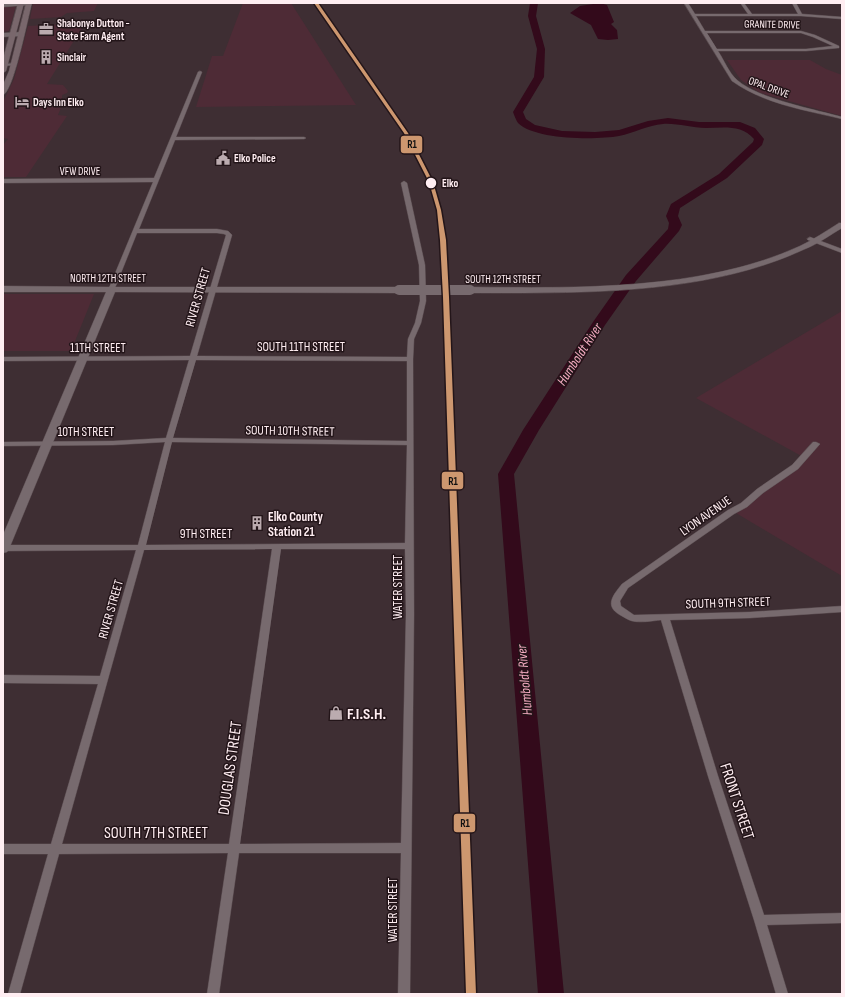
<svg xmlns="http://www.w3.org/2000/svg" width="845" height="997" viewBox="0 0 845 997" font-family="'Sofia Sans Condensed',sans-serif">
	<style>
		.built { fill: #4e2b36 }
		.water { fill: #330a1b }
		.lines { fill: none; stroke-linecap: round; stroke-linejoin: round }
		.river { fill: #330a1b; fill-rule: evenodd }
		.street-casing { stroke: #594b4f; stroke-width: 1 }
		.secondary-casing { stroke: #594b4f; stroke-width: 1 }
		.primary-casing { stroke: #594b4f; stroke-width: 1 }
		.street { fill: #776a6e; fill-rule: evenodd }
		.secondary { fill: #776a6e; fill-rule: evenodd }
		.primary { fill: #79676c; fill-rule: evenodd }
		.secondary-bridge-casing { stroke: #594b4f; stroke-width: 10; stroke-linecap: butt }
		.secondary-bridge { stroke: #776a6e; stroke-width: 10 }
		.rail-1-casing { stroke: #231519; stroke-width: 3 }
		.rail-1 { fill: #cd976f; fill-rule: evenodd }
		.stop-dot { fill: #ffeef2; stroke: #231519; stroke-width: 1.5 }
		.labels { text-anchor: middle; stroke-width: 3; stroke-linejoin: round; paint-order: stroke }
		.far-poi-label { font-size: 11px; font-weight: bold; fill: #ffeef2; stroke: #231519; text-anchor: start }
		.far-street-label { font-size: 11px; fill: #ffeef2; stroke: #231519 }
		.far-stop-label { font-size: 11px; font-weight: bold; fill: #ffeef2; stroke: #231519; text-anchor: start }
		.street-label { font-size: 13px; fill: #ffeef2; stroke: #231519 }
		.poi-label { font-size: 13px; font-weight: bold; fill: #ffeef2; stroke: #231519; text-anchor: start }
		.water-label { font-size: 14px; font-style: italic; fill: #f8aec4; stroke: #231519 }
		.near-poi-label { font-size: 16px; font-weight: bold; fill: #ffeef2; stroke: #231519; text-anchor: start }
		.near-street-label { font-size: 16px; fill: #ffeef2; stroke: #231519 }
		.line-badge { stroke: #231519; stroke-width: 1.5 }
		.pale-badge-label { font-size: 11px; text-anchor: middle; font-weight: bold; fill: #111 }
	</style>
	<rect width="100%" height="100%" fill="#3e2e33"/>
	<g class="built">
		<path d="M33 3H98L94 11 67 13 61 17 30 19Z"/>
		<path d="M243 3H291L356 105 196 107 212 56H223Z"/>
		<path d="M16 6 9 31 3 32V7Z"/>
		<path d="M85 23 47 84 63 85 68 91 67 93 62 95V105L58 115 67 116 26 177H3V145L8 139 3 138V102L14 79 28 26Z"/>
		<path d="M727 60H810L826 69 842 75V116L760 93 741 80Z"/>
		<path d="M3 294H94L71 351H3Z"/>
		<path d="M842 311V576L736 513 805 458 696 398Z"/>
	</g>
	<path class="water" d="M600 3 607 5 614 22 611 24 617 30 618 39 608 40 598 39 591 25 570 13 580 6Z"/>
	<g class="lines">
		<path class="river" d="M530 3H538L536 16 545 49 544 77 523 112 526 119 535 125 562 131 595 132 619 130 648 121 668 118 699 122H740L755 128 764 139 762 145 727 178 680 208 678 216 682 225 679 231 636 281 605 325 539 430 514 474 564 994H538L498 474 523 430 593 322 626 275 668 229 669 223 666 216 671 204 719 174 753 142 754 139C741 124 723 128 706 128 691 128 677 123 663 124 648 125 634 133 619 136 596 140 535 140 518 123 516 120 514 115 513 112L534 77 537 49 528 16Z"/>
		<defs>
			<g id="street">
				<path d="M684 3H688L695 14H748L741 4 742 3H744L752 14H798L792 3H796L802 14 842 17V19L801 16H696L705 31H801L815 35 839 46V48H838L806 51H718C724 60 729 73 737 80 759 99 813 109 842 117V119C805 110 764 104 732 81ZM707 33H801L813 37 833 46 806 49H717Z"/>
				<path d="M16 63V65L3 66V64Z"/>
				<path d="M200 71 202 72 176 137H304L306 138 304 139 175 140 139 229H217L228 231 232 235 197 356 407 357 408 339 415 323 420 301 419 265 401 183 404 181 407 183 425 265 426 301 421 323 414 339 413 359 414 614 410 994H398L401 853H239L219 994H207L228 853 59 854 20 994H8L48 854H3V844H51L98 684 3 683V675L100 676 136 550 3 551V545H138L165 442 113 445 3 446V442L113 441 166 438 189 360 3 361V357L190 356 226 235 224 234 217 233H137L115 288 114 289H110L109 288 153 182 3 183V179L154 178 198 72ZM196 360 407 361V441L173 438ZM172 442 407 445 405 543 146 545ZM272 549 229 844H62L144 550ZM281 549H405L406 614 401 843 240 844Z"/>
				<path d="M810 237 842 249V253L808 240 807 239Z"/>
				<path d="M813 442H816L820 444 798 469 763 493 747 507 734 514 628 588 620 601 621 606 634 615 750 612 842 606V612L750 618 670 620 718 776 764 915 842 913V923L767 925 788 994H776L754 920 708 776 661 620C652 621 640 623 632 621 628 620 624 617 620 615 604 606 613 595 622 584L728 510 741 503 757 489 792 465Z"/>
			</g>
			<g id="secondary">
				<path d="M3 3H32L29 5 3 7Z"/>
				<path d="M3 33 21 32 24 34 21 36 3 37Z"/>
				<path d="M839 223H842V228C830 235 818 244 805 249 704 296 580 293 470 293L466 290 470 287C576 288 702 291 800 246 813 240 826 231 839 223Z"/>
				<path d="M112 285 115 287H399L403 290 399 293 115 292 9 549 7 552 3 553V535L106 292H3V286L109 287Z"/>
			</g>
			<g id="primary">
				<path d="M18 3H24L6 71 3 73V59Z"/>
				<path d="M26 3H32C28 17 14 91 3 95V85L9 71Z"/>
			</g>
		</defs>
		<use href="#street" class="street-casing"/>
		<use href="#secondary" class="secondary-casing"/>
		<use href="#primary" class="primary-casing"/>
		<use href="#street" class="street"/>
		<use href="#secondary" class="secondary"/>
		<use href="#primary" class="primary"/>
		<defs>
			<path id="secondary-bridge" d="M399 290H470"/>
		</defs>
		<use href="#secondary-bridge" class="secondary-bridge-casing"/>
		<use href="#secondary-bridge" class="secondary-bridge"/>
		<defs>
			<path id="rail-1" d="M314 3H318L408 133 433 182 441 210 446 240 449 297 476 994H466L443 297 440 240 437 210 429 182 404 133Z"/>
		</defs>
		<use href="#rail-1" class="rail-1-casing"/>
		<use href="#rail-1" class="rail-1"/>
	</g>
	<defs>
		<symbol id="office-bare" viewBox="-9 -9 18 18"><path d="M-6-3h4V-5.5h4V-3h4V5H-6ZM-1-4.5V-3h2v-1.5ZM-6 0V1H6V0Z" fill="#bbabaf" stroke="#231519" stroke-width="2.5" paint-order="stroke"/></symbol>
		<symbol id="building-bare" viewBox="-9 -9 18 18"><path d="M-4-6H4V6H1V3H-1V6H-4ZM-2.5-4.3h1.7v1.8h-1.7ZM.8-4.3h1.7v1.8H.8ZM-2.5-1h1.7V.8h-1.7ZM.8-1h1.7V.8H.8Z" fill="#bbabaf" stroke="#231519" stroke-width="2.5" paint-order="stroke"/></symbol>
		<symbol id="hotel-bare" viewBox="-9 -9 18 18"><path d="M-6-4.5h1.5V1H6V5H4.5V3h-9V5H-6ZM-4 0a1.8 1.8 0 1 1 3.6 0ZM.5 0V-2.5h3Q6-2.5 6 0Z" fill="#bbabaf" stroke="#231519" stroke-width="2.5" paint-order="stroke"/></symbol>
		<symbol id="civic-bare" viewBox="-9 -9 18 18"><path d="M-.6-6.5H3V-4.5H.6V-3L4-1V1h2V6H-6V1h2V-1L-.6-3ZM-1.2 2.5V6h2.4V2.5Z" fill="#bbabaf" stroke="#231519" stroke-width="2.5" paint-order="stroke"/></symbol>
		<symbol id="shop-bare" viewBox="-9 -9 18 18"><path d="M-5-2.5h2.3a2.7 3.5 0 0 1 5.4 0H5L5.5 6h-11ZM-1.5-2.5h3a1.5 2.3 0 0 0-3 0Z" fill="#bbabaf" stroke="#231519" stroke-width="2.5" paint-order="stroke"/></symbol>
	</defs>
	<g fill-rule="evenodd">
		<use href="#office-bare" x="36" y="19" width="20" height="20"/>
		<use href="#building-bare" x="36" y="47" width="20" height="20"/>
		<use href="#hotel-bare" x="12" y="92" width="20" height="20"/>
		<use href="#civic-bare" x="213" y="148" width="20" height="20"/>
		<use href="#building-bare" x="247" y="513" width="20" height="20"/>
		<use href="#shop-bare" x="326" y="703" width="20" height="20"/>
	</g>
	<circle class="stop-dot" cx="431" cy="183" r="6"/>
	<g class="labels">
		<g class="far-poi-label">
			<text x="57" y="27">Shabonya Dutton -<tspan x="57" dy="13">State Farm Agent</tspan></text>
			<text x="57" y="61">Sinclair</text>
			<text x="33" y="106">Days Inn Elko</text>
			<text x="234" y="162">Elko Police</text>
		</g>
		<g class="far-street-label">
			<text transform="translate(772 24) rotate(1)" y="4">GRANITE DRIVE</text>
			<text transform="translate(769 87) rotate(20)" y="4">OPAL DRIVE</text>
			<text x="80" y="175">VFW DRIVE</text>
			<text x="108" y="282">NORTH 12TH STREET</text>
			<text x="503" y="283">SOUTH 12TH STREET</text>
		</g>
		<g class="far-stop-label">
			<text x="442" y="187">Elko</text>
		</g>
		<g class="street-label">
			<text transform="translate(197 297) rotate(-74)" y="5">RIVER STREET</text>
			<text x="301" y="351">SOUTH 11TH STREET</text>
			<text x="98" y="352">11TH STREET</text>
			<text transform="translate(290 430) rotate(1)" y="5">SOUTH 10TH STREET</text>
			<text x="86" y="436">10TH STREET</text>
			<text transform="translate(705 515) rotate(-35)" y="5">LYON AVENUE</text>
			<text x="206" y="538">9TH STREET</text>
			<text transform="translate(397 587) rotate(-90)" y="5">WATER STREET</text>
			<text transform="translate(728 602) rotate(-2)" y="5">SOUTH 9TH STREET</text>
			<text transform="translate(110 609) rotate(-74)" y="5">RIVER STREET</text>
			<text transform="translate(392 910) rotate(-90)" y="5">WATER STREET</text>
		</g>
		<g class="poi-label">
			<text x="268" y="521">Elko County<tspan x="268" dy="15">Station 21</tspan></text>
		</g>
		<g class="water-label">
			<text transform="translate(579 354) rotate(-57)" y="5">Humboldt River</text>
			<text transform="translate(524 680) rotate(-95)" y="5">Humboldt River</text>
		</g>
		<g class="near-poi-label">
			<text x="347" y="719">F.I.S.H.</text>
		</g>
		<g class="near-street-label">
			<text transform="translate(229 768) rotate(-82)" y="6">DOUGLAS STREET</text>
			<text transform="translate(738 801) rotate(72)" y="6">FRONT STREET</text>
			<text x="156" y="838">SOUTH 7TH STREET</text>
		</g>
	</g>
	<g class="line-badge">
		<rect x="400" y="135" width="23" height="19" rx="4" fill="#cd976f"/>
		<rect x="441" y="471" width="23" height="19" rx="4" fill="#cd976f"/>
		<rect x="453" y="813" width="23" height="20" rx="4" fill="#cd976f"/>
	</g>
	<g class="pale-badge-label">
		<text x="412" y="148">R1</text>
		<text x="453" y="485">R1</text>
		<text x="465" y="827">R1</text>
	</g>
	<rect width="845" height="997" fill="none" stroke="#ffeef2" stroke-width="8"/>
</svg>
